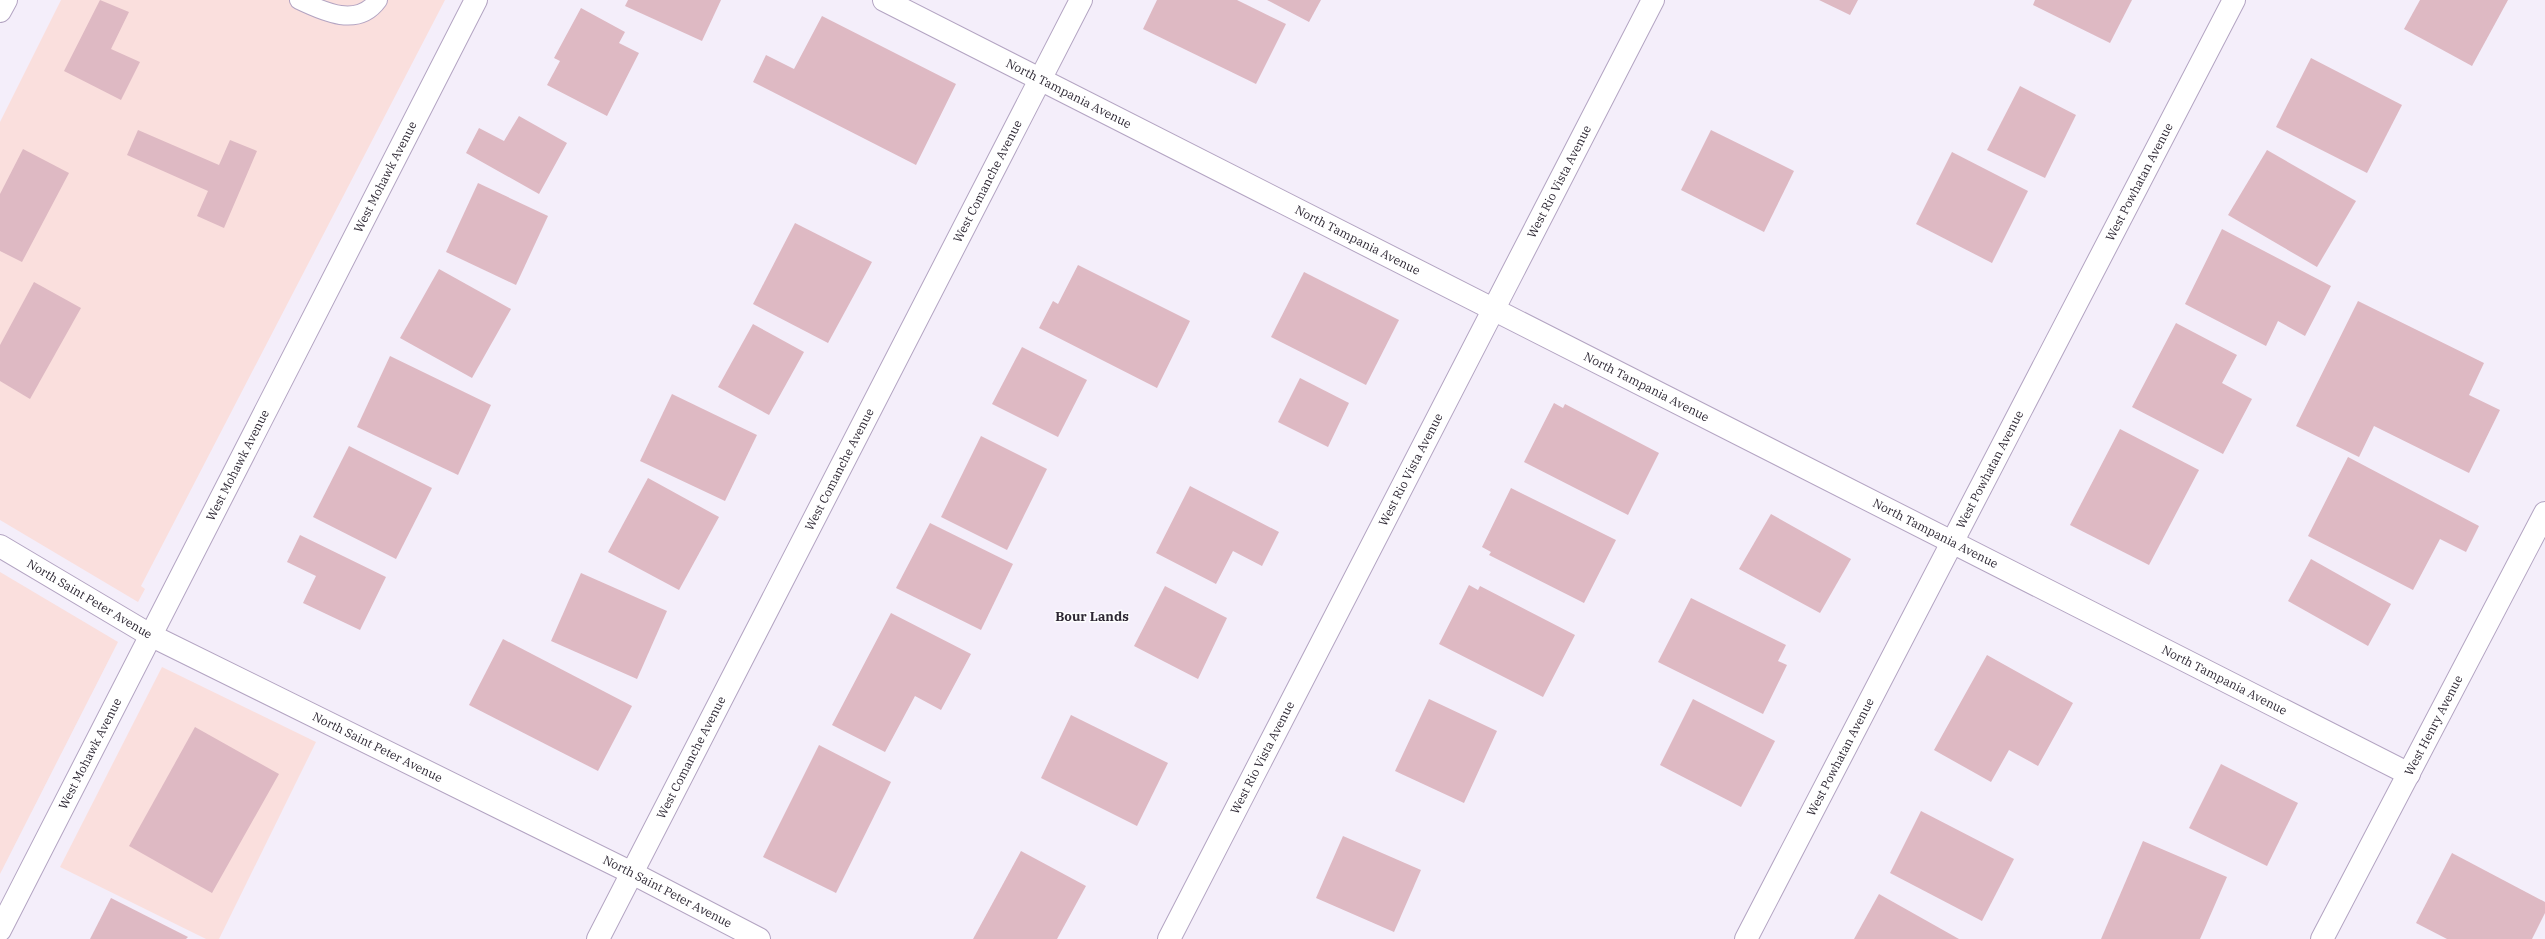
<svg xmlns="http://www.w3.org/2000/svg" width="2545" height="939" viewBox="0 0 2545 939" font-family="'IBM Plex Serif',serif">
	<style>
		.commercial { fill: #fadfdd }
		.building { fill: #deb9c3 }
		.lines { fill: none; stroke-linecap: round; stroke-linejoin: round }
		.service-casing { stroke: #b3a4c2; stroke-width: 20 }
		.minor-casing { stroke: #b3a4c2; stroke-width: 24 }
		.primary-casing { stroke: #b3a4c2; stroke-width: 24 }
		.service { stroke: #fff; stroke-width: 18 }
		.minor { stroke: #fff; stroke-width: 22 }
		.primary { stroke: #fff; stroke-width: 22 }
		.labels { text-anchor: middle; stroke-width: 3; stroke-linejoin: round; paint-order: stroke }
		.street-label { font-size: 12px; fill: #2d2733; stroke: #fefefe }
		.neighbourhood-label { font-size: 13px; font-weight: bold; fill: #2d2733; stroke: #fefefe }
	</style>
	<rect width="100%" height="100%" fill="#f4eefa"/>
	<g class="commercial">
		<path d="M61 0H445L141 586 145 589 138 602 0 520V122Z"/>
		<path d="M0 572 118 642 0 874Z"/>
		<path d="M162 667 316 742 219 939H206L60 867Z"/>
	</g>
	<g class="building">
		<path d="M100 0 129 12 111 49 140 62 121 100 64 71Z"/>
		<path d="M628 0H721L702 41 625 6Z"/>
		<path d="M1157 0H1237L1286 24 1256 84 1143 29Z"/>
		<path d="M1267 0H1321L1309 22Z"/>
		<path d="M1819 0H1858L1850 15Z"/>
		<path d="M2035 0H2132L2110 43 2033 5Z"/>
		<path d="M2420 0H2508L2472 66 2404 29Z"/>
		<path d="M581 8 625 32 619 43 639 53 607 116 547 85 560 61 554 58Z"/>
		<path d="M822 16 956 84 916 165 753 82 766 55 794 69Z"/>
		<path d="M2311 58 2402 105 2367 173 2276 127Z"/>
		<path d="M2020 86 2076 115 2045 178 1987 150Z"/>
		<path d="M519 116 567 143 539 194 466 153 479 128 504 141Z"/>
		<path d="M138 130 219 165 230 140 257 151 224 228 197 216 208 191 127 155Z"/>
		<path d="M1711 130 1794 171 1764 232 1681 190Z"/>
		<path d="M23 149 69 173 22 262 0 251V194Z"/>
		<path d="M2267 150 2356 201 2317 267 2228 215Z"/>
		<path d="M1952 152 2028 191 1992 263 1916 224Z"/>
		<path d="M478 183 548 216 516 285 446 252Z"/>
		<path d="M795 223 872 262 828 343 753 304Z"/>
		<path d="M2222 229 2331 286 2305 336 2278 321 2266 346 2185 304Z"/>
		<path d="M1078 265 1190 321 1157 388 1039 328 1053 301 1058 304Z"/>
		<path d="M439 269 511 309 472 378 400 338Z"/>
		<path d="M1304 272 1399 320 1366 385 1271 337Z"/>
		<path d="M34 282 81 308 30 399 0 381V345Z"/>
		<path d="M2358 301 2484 363 2469 395 2500 410 2469 473 2374 426 2359 457 2296 426Z"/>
		<path d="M2176 323 2237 355 2222 383 2252 399 2223 454 2132 407Z"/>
		<path d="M753 324 804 352 769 415 718 387Z"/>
		<path d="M1022 347 1087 380 1058 437 992 404Z"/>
		<path d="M390 356 491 405 458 475 357 427Z"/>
		<path d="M1300 378 1349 403 1328 447 1278 422Z"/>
		<path d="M672 394 757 435 725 501 640 461Z"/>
		<path d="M1554 403 1563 408 1565 404 1659 453 1628 515 1524 462Z"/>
		<path d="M2120 429 2199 470 2149 565 2070 525Z"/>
		<path d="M981 436 1047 469 1007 550 941 517Z"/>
		<path d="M349 446 432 488 396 559 313 517Z"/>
		<path d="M2348 457 2479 526 2466 552 2440 539 2413 590 2308 536Z"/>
		<path d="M648 478 719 517 679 590 608 552Z"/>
		<path d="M1190 486 1279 532 1262 566 1233 551 1216 584 1156 553Z"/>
		<path d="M1511 488 1616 540 1584 603 1489 555 1491 552 1482 547Z"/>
		<path d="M1771 514 1851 559 1820 613 1739 569Z"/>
		<path d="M930 523 1013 564 981 630 896 588Z"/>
		<path d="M300 535 386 577 360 630 303 603 316 576 287 562Z"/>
		<path d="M2311 559 2391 604 2368 646 2288 601Z"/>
		<path d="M581 573 667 611 637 679 551 641Z"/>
		<path d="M1469 585 1478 590 1480 586 1575 635 1543 697 1439 644Z"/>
		<path d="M1165 586 1227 618 1198 679 1134 646Z"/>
		<path d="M1691 598 1786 645 1778 661 1787 665 1763 714 1658 662Z"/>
		<path d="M891 613 971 654 941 710 915 696 885 752 832 725Z"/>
		<path d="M503 639 632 706 598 771 469 705Z"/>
		<path d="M1987 655 2073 703 2038 766 2009 750 1991 782 1934 750Z"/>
		<path d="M1429 699 1497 731 1464 803 1395 771Z"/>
		<path d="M1693 699 1775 741 1741 807 1660 765Z"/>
		<path d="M1071 715 1168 763 1137 826 1041 778Z"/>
		<path d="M195 727 279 774 212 893 129 846Z"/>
		<path d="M819 745 891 782 836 893 763 857Z"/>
		<path d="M2221 764 2298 803 2267 866 2189 828Z"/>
		<path d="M1921 811 2014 859 1982 921 1890 873Z"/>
		<path d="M1343 836 1421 870 1394 932 1316 898Z"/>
		<path d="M2143 841 2227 877 2200 939H2101Z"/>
		<path d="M1021 851 1086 886 1057 939H973Z"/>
		<path d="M2452 853 2545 902V913L2532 939H2447L2416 923Z"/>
		<path d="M1879 894 1959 939H1854Z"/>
		<path d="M111 898 188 937 186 939H90Z"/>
	</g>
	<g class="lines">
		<defs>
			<path id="service" d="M299 0C324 12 358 28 378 0"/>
			<g id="minor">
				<path id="s1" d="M884 0 2409 774"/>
				<path id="s2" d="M0 546 150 635 632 873 759 939"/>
				<path id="s3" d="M0 930 476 0"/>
				<path id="s4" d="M598 939 1081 0"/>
				<path id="s5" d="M1169 939 1653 0"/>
				<path id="s6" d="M1746 939 2234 0"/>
				<path id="s7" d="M2322 939 2545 513"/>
			</g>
			<path id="primary" d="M0 11 6 0"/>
		</defs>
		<use href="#service" class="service-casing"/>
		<use href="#minor" class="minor-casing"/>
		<use href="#primary" class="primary-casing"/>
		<use href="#service" class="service"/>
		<use href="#minor" class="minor"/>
		<use href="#primary" class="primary"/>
	</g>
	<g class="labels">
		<g class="street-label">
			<text dy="4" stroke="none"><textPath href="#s1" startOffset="207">North Tampania Avenue</textPath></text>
			<text dy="4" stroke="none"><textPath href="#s3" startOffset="846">West Mohawk Avenue</textPath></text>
			<text dy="4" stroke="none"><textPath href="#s4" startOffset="852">West Comanche Avenue</textPath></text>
			<text dy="4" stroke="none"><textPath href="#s5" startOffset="852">West Rio Vista Avenue</textPath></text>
			<text dy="4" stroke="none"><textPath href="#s6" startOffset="853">West Powhatan Avenue</textPath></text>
			<text dy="4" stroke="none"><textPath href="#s1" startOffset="531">North Tampania Avenue</textPath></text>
			<text dy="4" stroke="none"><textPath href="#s1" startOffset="855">North Tampania Avenue</textPath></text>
			<text dy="4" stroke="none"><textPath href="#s3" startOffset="522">West Mohawk Avenue</textPath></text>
			<text dy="4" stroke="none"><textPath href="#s4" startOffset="528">West Comanche Avenue</textPath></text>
			<text dy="4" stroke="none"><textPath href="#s6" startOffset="529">West Powhatan Avenue</textPath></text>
			<text dy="4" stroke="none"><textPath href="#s5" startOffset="528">West Rio Vista Avenue</textPath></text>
			<text dy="4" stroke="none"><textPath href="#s1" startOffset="1179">North Tampania Avenue</textPath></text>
			<text dy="4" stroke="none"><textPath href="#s2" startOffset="104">North Saint Peter Avenue</textPath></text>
			<text dy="4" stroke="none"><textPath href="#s1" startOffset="1503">North Tampania Avenue</textPath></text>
			<text dy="4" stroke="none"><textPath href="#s7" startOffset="241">West Henry Avenue</textPath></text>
			<text dy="4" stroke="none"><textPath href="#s2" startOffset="428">North Saint Peter Avenue</textPath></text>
			<text dy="4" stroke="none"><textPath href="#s3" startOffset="198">West Mohawk Avenue</textPath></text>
			<text dy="4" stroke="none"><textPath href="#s6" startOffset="205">West Powhatan Avenue</textPath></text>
			<text dy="4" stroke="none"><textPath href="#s4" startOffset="204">West Comanche Avenue</textPath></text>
			<text dy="4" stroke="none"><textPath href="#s5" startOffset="204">West Rio Vista Avenue</textPath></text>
			<text dy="4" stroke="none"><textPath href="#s2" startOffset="752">North Saint Peter Avenue</textPath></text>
		</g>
		<g class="neighbourhood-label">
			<text x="1092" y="621">Bour Lands</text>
		</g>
	</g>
</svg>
